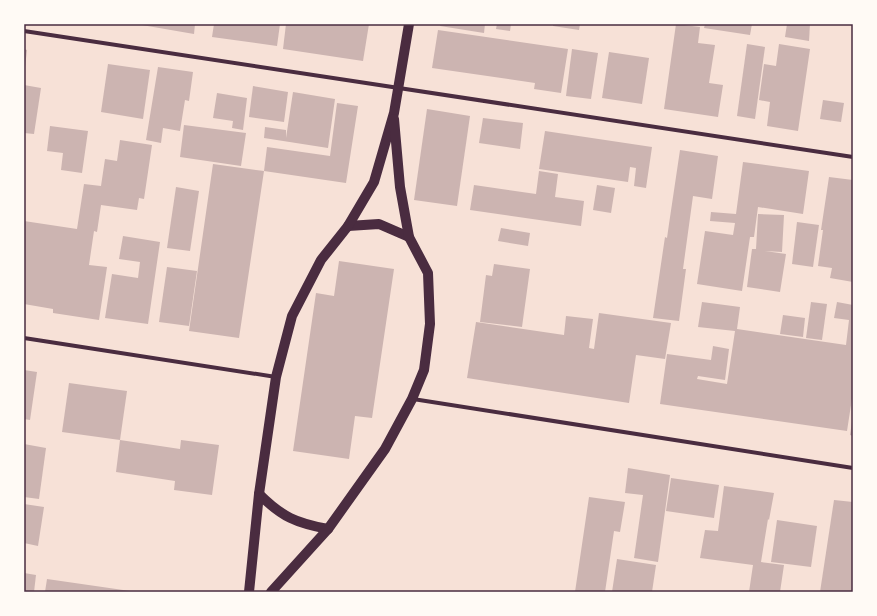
<svg xmlns="http://www.w3.org/2000/svg" width="877" height="616" viewBox="0 0 877 616" font-family="'DM Sans',sans-serif">
	<style>
		.building { fill: #ccb4b1 }
		.lines { fill: none; stroke-linecap: round; stroke-linejoin: round }
		.minor { stroke: #4a2c40; stroke-width: 4 }
		.primary { stroke: #4a2c40; stroke-width: 10 }
		.neatline { fill: none; stroke: #4a2c40; stroke-width: 1.5 }
	</style>
	<rect width="100%" height="100%" fill="#f7e1d7"/>
	<g class="building">
		<path d="M136 24H195L194 34Z"/>
		<path d="M214 24H280L277 46 212 37Z"/>
		<path d="M286 24H369L363 61 283 49Z"/>
		<path d="M441 24H485L484 33 440 26Z"/>
		<path d="M497 24H511L510 31 496 29Z"/>
		<path d="M553 24H580L579 30 553 26Z"/>
		<path d="M676 24 700 27 698 43 715 45 709 83 723 85 718 117 664 109Z"/>
		<path d="M705 24H752L750 35 704 28Z"/>
		<path d="M787 24H810L809 41 785 37Z"/>
		<path d="M438 30 568 49 561 93 534 89 535 83 432 68Z"/>
		<path d="M747 44 765 47 755 119 737 116Z"/>
		<path d="M779 44 810 49 798 131 767 126 770 102 759 100 764 64 776 66Z"/>
		<path d="M24 49 27 50 25 67H24Z"/>
		<path d="M572 49 598 53 591 99 566 96Z"/>
		<path d="M609 52 649 58 642 104 602 98Z"/>
		<path d="M108 64 150 70 143 119 101 112Z"/>
		<path d="M158 67 193 72 189 101 185 100 180 131 163 128 161 143 146 140Z"/>
		<path d="M24 85 41 88 34 134 24 133Z"/>
		<path d="M253 86 288 92 284 122 249 117Z"/>
		<path d="M293 92 335 99 328 148 264 138 265 127 286 130V138Z"/>
		<path d="M217 93 247 98 243 130 232 128 233 121 213 118Z"/>
		<path d="M823 100 844 103 841 122 820 119Z"/>
		<path d="M337 103 358 106 346 183 264 171 239 338 189 331 213 164 264 171 267 147 330 156Z"/>
		<path d="M427 109 470 116 457 206 414 200Z"/>
		<path d="M483 118 523 123 520 149 479 143Z"/>
		<path d="M184 125 246 133 241 166 180 157Z"/>
		<path d="M50 126 88 131 82 173 61 170 63 153 47 151Z"/>
		<path d="M545 131 652 147 646 188 634 186 636 168 630 167 628 182 539 169Z"/>
		<path d="M120 140 152 145 144 199 139 198 137 210 101 205 97 232 94 231 89 265 107 267 99 320 53 313V309L24 304V221L77 229 84 184 101 186 105 159 117 161Z"/>
		<path d="M680 150 718 156 712 199 693 196 683 269H686L679 321 653 318 665 237 667 238 669 224Z"/>
		<path d="M743 162 809 171 803 214 758 207 754 237H750L742 291 697 284 705 231 733 235 735 223 710 221 711 212 736 214Z"/>
		<path d="M539 171 558 174 555 197 584 201 581 226 470 210 474 185 536 194Z"/>
		<path d="M829 177 853 180V282L830 278 832 268 818 266 823 230H821Z"/>
		<path d="M597 185 615 188 611 213 593 210Z"/>
		<path d="M176 187 199 191 190 251 167 248Z"/>
		<path d="M758 214 784 215 782 252 765 251 786 254 780 292 747 287 752 249H756Z"/>
		<path d="M797 222 819 225 813 267 792 264Z"/>
		<path d="M501 228 530 233 528 246 498 241Z"/>
		<path d="M123 236 160 242 148 324 105 318 112 274 138 278 140 262 119 259Z"/>
		<path d="M339 261 394 269 372 418 355 416 349 459 293 451 316 293 334 296Z"/>
		<path d="M494 264 530 269 522 327 480 322 486 275 492 276Z"/>
		<path d="M167 267 197 271 189 326 159 322Z"/>
		<path d="M702 302 740 307 737 329 846 345 849 320 834 318 837 302 853 305V392L847 431 660 404 667 354 711 360 713 346 729 349 725 380 698 376 697 379 727 384 735 331 698 327Z"/>
		<path d="M811 302 827 304 822 340 806 338Z"/>
		<path d="M599 313 671 323 665 359 636 355 629 403 467 378 476 322 564 335 566 316 593 319 589 348 594 349Z"/>
		<path d="M783 315 805 318 803 337 780 334Z"/>
		<path d="M24 370 37 372 30 420 24 419Z"/>
		<path d="M69 383 127 391 120 440 62 432Z"/>
		<path d="M852 422H853V436L850 435Z"/>
		<path d="M120 440 180 449 181 440 219 445 212 495 174 490 175 481 116 472Z"/>
		<path d="M24 444 46 448 39 499 24 497Z"/>
		<path d="M628 468 670 475 658 562 634 558 643 495 625 493Z"/>
		<path d="M671 478 719 485 714 518 666 511Z"/>
		<path d="M724 486 774 493 769 520 768 519 761 562 784 565 780 592H749L753 565 700 558 705 530 718 531Z"/>
		<path d="M589 497 625 502 620 532 614 531 605 592H575Z"/>
		<path d="M834 500 853 502V592H820Z"/>
		<path d="M24 504 44 507 38 546 24 543Z"/>
		<path d="M777 520 817 526 811 567 771 562Z"/>
		<path d="M617 559 656 565 652 592H612Z"/>
		<path d="M24 573 36 575 34 592H24Z"/>
		<path d="M47 579 130 591V592H45Z"/>
	</g>
	<g class="lines">
		<g class="minor">
			<path d="M24 31 853 157"/>
			<path d="M24 338 276 377"/>
			<path d="M413 399 853 468"/>
		</g>
		<g class="primary">
			<path d="M348 226 379 224 409 237"/>
			<path d="M259 494C282 517 296 523 328 529"/>
			<path d="M249 592 259 494 276 377 292 316 321 260 348 226 374 182 394 113 409 24"/>
			<path d="M271 592 328 529 385 449 412 399 424 370 430 324 428 273 409 237 400 187 394 119"/>
		</g>
	</g>
	<rect width="877" height="616" fill="none" stroke="#fffaf5" stroke-width="50"/>
	<rect x="25" y="25" width="827" height="566" class="neatline"/>
</svg>
